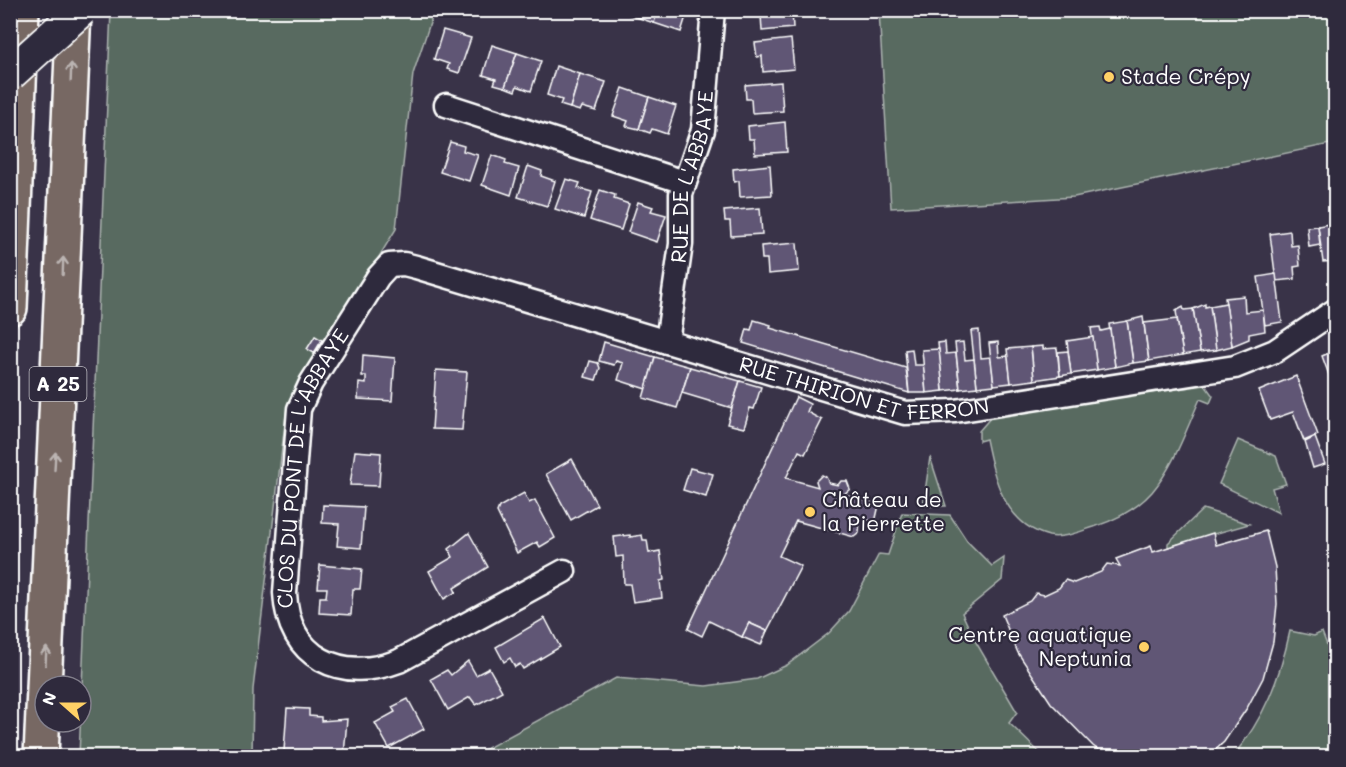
<svg xmlns="http://www.w3.org/2000/svg" width="1346" height="767" viewBox="0 0 1346 767" font-family="Mali,sans-serif">
	<style>
		.green { fill: #596a61; stroke: #acb4b0; stroke-width: 1.5 }
		.building { fill: #605674; stroke: #fff; stroke-width: 1.5 }
		.lines { fill: none; stroke-linecap: round; stroke-linejoin: round }
		.street-casing { stroke: #fff; stroke-width: 27 }
		.highway-casing { stroke: #fff; stroke-width: 38 }
		.street { stroke: #2f2a3d; stroke-width: 22 }
		.highway { stroke: #776864; stroke-width: 33 }
		.secondary-bridge-casing { stroke: #fff; stroke-width: 36; stroke-linecap: butt }
		.secondary-bridge { stroke: #2f2a3d; stroke-width: 32 }
		.oneway { stroke: #bbb4b2 }
		.poi-dot { fill: #ffd166; stroke: #2f2a3d; stroke-width: 2 }
		.labels { text-anchor: middle; stroke-width: 4.5; stroke-linejoin: round; paint-order: stroke }
		.shield { fill: #2f2a3d; stroke: #c1bfc5; stroke-width: 1.5 }
		.shield-label { font-size: 20px; font-weight: bold; fill: #fff }
		.poi-label { font-size: 21px; fill: #fff; stroke: #2f2a3d; text-anchor: start }
		.street-label { font-size: 21px; fill: #fff; stroke: #2f2a3d }
	</style>
	<rect width="100%" height="100%" fill="#393348"/>
	<filter id="ink" filterUnits="userSpaceOnUse"><feTurbulence type="fractalNoise" baseFrequency=".0167" numOctaves="2"/><feDisplacementMap in="SourceGraphic" scale="12" xChannelSelector="R" yChannelSelector="G"/><feConvolveMatrix kernelMatrix="1 2 1 2 8 2 1 2 1" color-interpolation-filters="sRGB"/></filter>
	<g filter="url(#ink)">
		<g class="green">
			<path d="M111 11H434L413 74 396 229 287 407 253 689 252 756H79Z"/>
			<path d="M879 11H1335V143L1074 197 891 208Z"/>
			<path d="M1205 385 1213 396 1210 403 1200 399C1186 430 1174 466 1152 492 1137 509 1115 520 1094 527 1081 531 1063 539 1049 536 1004 524 994 478 986 439L979 441V431L992 416Z"/>
			<path d="M1238 440 1276 456 1286 484 1272 488 1279 513 1219 484Z"/>
			<path d="M930 457 946 506H923Z"/>
			<path d="M1203 509 1249 524 1168 547V543Z"/>
			<path d="M902 513 950 515 967 541 992 566 1004 558 1002 580 962 613 974 639 1017 712 1009 723 1043 756H473L616 678 706 686 757 679 787 665 829 633 849 611 879 554 888 555Z"/>
			<path d="M1290 631 1314 636 1322 632 1335 666V756H1233C1264 719 1280 678 1290 631Z"/>
		</g>
		<g class="building">
			<path d="M628 10H658L654 23 627 14Z"/>
			<path d="M658 10H688L681 32 654 23Z"/>
			<path d="M755 10H792L793 28 762 31 761 15 755 16Z"/>
			<path d="M443 30 471 38 459 73 447 69 449 64 434 59Z"/>
			<path d="M791 39 794 69 763 72 762 56 757 57 755 43Z"/>
			<path d="M492 45 517 53 505 87 494 84 496 79 483 75Z"/>
			<path d="M517 53 541 61 531 91 517 86 515 91 505 87Z"/>
			<path d="M556 66 580 74 570 108 560 105 562 100 547 95Z"/>
			<path d="M580 74 606 82 596 111 582 107 580 111 570 108Z"/>
			<path d="M781 82 783 111 752 113 751 99H746L745 85Z"/>
			<path d="M623 88 649 97 639 129 626 126 628 121 613 116Z"/>
			<path d="M649 97 676 106 667 134 652 129 650 133 639 129Z"/>
			<path d="M785 122 787 152 755 154 754 139H749L748 126Z"/>
			<path d="M450 142 464 146 463 151 478 155 469 181 440 172Z"/>
			<path d="M492 155 506 160 505 164 519 168 511 195 482 185Z"/>
			<path d="M770 165 772 195 740 197 739 181 734 182 733 169Z"/>
			<path d="M528 166 542 171 541 176 555 181 547 206 518 197Z"/>
			<path d="M566 179 580 183 578 188 592 192 584 218 555 209Z"/>
			<path d="M600 190 615 195 614 199 629 204 621 230 590 220Z"/>
			<path d="M638 202 653 207 651 211 666 215 657 242 628 232Z"/>
			<path d="M760 208 762 234 731 236 730 221H725L724 211Z"/>
			<path d="M1334 223 1336 261 1323 262 1318 226Z"/>
			<path d="M1318 226 1320 245 1309 247 1307 227Z"/>
			<path d="M1290 231 1291 246 1298 245 1300 266 1294 267 1295 279 1276 281 1270 234Z"/>
			<path d="M797 243 799 271 768 274 767 259H762L761 246Z"/>
			<path d="M1276 274 1282 322 1265 325 1258 277Z"/>
			<path d="M1244 296 1245 312 1263 310 1265 331 1249 334V339L1232 346 1225 298Z"/>
			<path d="M1226 303 1232 346 1216 350 1210 306Z"/>
			<path d="M1205 304V307L1210 306 1216 350 1200 352 1193 309Z"/>
			<path d="M1183 307 1184 310 1193 309 1200 352 1183 355 1176 311Z"/>
			<path d="M1143 317 1149 361 1133 363 1127 321Z"/>
			<path d="M1177 319 1183 355 1149 361 1144 323Z"/>
			<path d="M754 320 771 325 770 328 906 368 909 393 743 343 747 329 751 330Z"/>
			<path d="M1127 321 1133 363 1115 367 1109 324Z"/>
			<path d="M1100 327 1101 331 1110 329 1115 367 1097 370 1091 328Z"/>
			<path d="M979 330 981 358 991 357 994 385 977 387 971 331Z"/>
			<path d="M315 336 322 340 314 353 307 349Z"/>
			<path d="M1093 337 1097 370 1071 374 1067 341Z"/>
			<path d="M604 342 655 357 646 389 618 380 623 363 616 361 614 365 599 361Z"/>
			<path d="M945 342 946 354 956 353 960 389 943 391 938 343Z"/>
			<path d="M963 342 965 360 974 359 977 387 960 389 955 343Z"/>
			<path d="M998 342 999 357 1008 356 1011 383 994 385 989 343Z"/>
			<path d="M1043 346V349L1057 348 1060 376 1034 380 1031 347Z"/>
			<path d="M1031 347 1034 380 1011 383 1007 349Z"/>
			<path d="M912 349 914 365H924L926 393H909L905 350Z"/>
			<path d="M939 349 943 391 926 393 922 350Z"/>
			<path d="M1336 350V394L1322 356Z"/>
			<path d="M1068 351 1071 374 1060 376 1058 352Z"/>
			<path d="M363 355 395 358 392 401 358 399 359 383 366 384V376H362Z"/>
			<path d="M655 357 690 367 677 408 643 398Z"/>
			<path d="M590 361 598 363 600 368 596 380 585 377Z"/>
			<path d="M690 367 740 381 732 408 682 393Z"/>
			<path d="M436 370 467 372 462 430 432 429Z"/>
			<path d="M1296 376 1318 435 1304 441 1293 412 1270 420 1259 391Z"/>
			<path d="M740 381 761 387 754 409 750 408 744 428 727 424Z"/>
			<path d="M796 397 810 404 807 412 822 420 805 454 799 451 786 478 818 487 816 481 822 475 826 477 829 483 838 485 841 481H847L850 489 844 494 879 505 876 518 872 521 860 518 859 533 854 537 796 521 779 556 801 566 767 631 749 623 742 637 709 621 702 636 688 629Z"/>
			<path d="M1315 437 1325 464 1313 468 1305 442Z"/>
			<path d="M355 451 381 453 379 486 350 485Z"/>
			<path d="M572 459 597 505 571 520 546 474Z"/>
			<path d="M690 468 713 474 706 497 683 490Z"/>
			<path d="M524 493 529 503 535 500 555 538 540 547 537 542 517 553 497 512 499 507Z"/>
			<path d="M323 505 364 507 361 548 337 546 339 524 322 523Z"/>
			<path d="M1266 531 1275 567 1277 604 1273 642 1263 678 1247 708 1224 742 1209 756H1107L1093 746 1051 703 1018 653 1002 615 1030 601 1036 593 1044 595 1059 588 1065 580 1074 583 1101 572 1107 564 1120 566 1116 559 1151 546 1153 552 1213 533 1216 545Z"/>
			<path d="M469 533 488 567 454 588 456 592 444 599 429 571 453 557 449 549Z"/>
			<path d="M630 535V537L642 535 643 540H647L649 553 660 551 664 580 660 581 662 598 633 602 630 584H624L623 556 616 557 614 537Z"/>
			<path d="M320 565 362 569 360 589H353L351 615 319 613 320 597H326L327 588H318Z"/>
			<path d="M545 618 560 647 523 669 520 664 515 667 510 658 504 662 496 647Z"/>
			<path d="M749 623 767 631 761 645 742 637Z"/>
			<path d="M468 661 476 675 489 668 502 691 476 705 470 697 448 710 431 679 447 670 451 675Z"/>
			<path d="M408 699 424 729 389 748 375 723 395 712 392 707Z"/>
			<path d="M287 708 309 709V716L321 717V721L347 719 344 755 327 754V756H303L302 752 284 751Z"/>
		</g>
		<g class="lines">
			<defs>
				<g id="street">
					<path d="M446 105 684 182"/>
					<path id="s1" d="M667 342 681 244V194L703 130 713 10"/>
					<path id="s2" d="M564 571 399 661C341 683 288 658 285 593L299 409 311 383 378 277 389 265 404 264 416 267 905 413 955 411 1235 367 1275 351 1336 310"/>
				</g>
				<g id="highway">
					<path d="M10 308 22 10"/>
					<path d="M41 756 74 10"/>
				</g>
			</defs>
			<use href="#street" class="street-casing"/>
			<use href="#highway" class="highway-casing"/>
			<use href="#street" class="street"/>
			<use href="#highway" class="highway"/>
			<defs>
				<path id="secondary-bridge" d="M10 74 81 10"/>
			</defs>
			<use href="#secondary-bridge" class="secondary-bridge-casing"/>
			<use href="#secondary-bridge" class="secondary-bridge"/>
		</g>
		<defs><path id="oneway-shaft" d="M-6 0H5M1.5-3L5.5 0L1.5 3" fill="none" stroke-width="1.6" stroke-linecap="round" stroke-linejoin="round" transform="scale(1.5)"/></defs>
		<g class="oneway">
			<use href="#oneway-shaft" transform="translate(71 72) rotate(-88)"/>
			<use href="#oneway-shaft" transform="translate(63 266) rotate(-88)"/>
			<use href="#oneway-shaft" transform="translate(55 461) rotate(-87)"/>
			<use href="#oneway-shaft" transform="translate(46 656) rotate(-87)"/>
		</g>
	</g>
	<g class="poi-dot">
		<circle cx="1109" cy="77" r="6"/>
		<circle cx="810" cy="512" r="6"/>
		<circle cx="1144" cy="647" r="6"/>
	</g>
	<g class="labels">
		<rect class="shield" x="29.5" y="367" width="57" height="34" rx="4.5"/>
		<g class="shield-label">
			<text x="58" y="391">A 25</text>
		</g>
		<g class="poi-label">
			<text x="1121" y="84">Stade Crépy</text>
			<text x="822" y="507">Château de<tspan x="822" dy="24">la Pierrette</tspan></text>
			<text x="1132" y="642" text-anchor="end">Centre aquatique<tspan x="1132" dy="24">Neptunia</tspan></text>
		</g>
		<g class="street-label">
			<text dy="7" stroke="none"><textPath href="#s1" startOffset="168">RUE DE L'ABBAYE</textPath></text>
			<text dy="7" stroke="none"><textPath href="#s2" startOffset="1196">RUE THIRION ET FERRON</textPath></text>
			<text dy="7" stroke="none"><textPath href="#s2" startOffset="477">CLOS DU PONT DE L'ABBAYE</textPath></text>
		</g>
	</g>
	<rect width="1346" height="767" fill="none" stroke="#2f2a3d" stroke-width="36"/>
	<rect x="18" y="18" width="1310" height="731" fill="none" stroke="#fff" stroke-width="2" filter="url(#ink)"/>
	<g transform="translate(63 704) rotate(291)"><circle r="28" fill="#2f2a3d" stroke="#827f8b" stroke-width="1.5"/>
	<path d="M0-4.5L10 22L0 15L-10 22Z" fill="#ffd166"/>
	<text y="-9" font-size="16" font-weight="bold" text-anchor="middle" fill="#ffffff">N</text>
	</g>
</svg>
